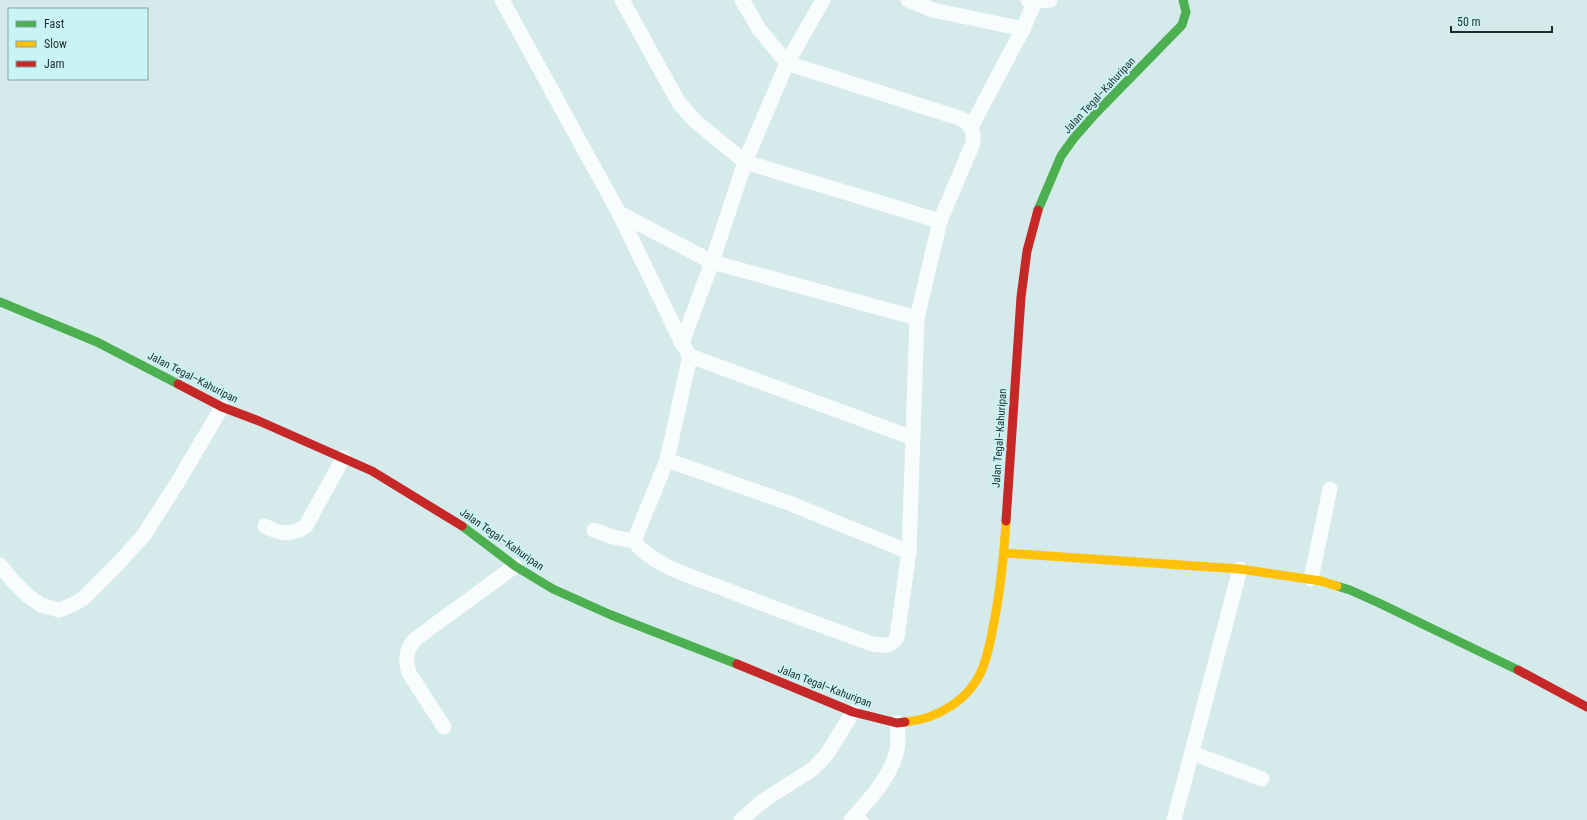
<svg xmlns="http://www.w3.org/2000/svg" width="1587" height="820" viewBox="0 0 1587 820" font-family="'Roboto Condensed',sans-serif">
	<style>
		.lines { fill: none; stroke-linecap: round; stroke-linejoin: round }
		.lane { stroke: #f9fcfc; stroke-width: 7 }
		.street { stroke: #f9fcfc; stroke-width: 15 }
		.fast { stroke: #4caf50; stroke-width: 9 }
		.slow { stroke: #ffc107; stroke-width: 9 }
		.jam { stroke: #c62828; stroke-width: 9 }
		.labels { text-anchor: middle; stroke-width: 4; stroke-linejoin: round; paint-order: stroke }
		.street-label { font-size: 11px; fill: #1d2d2e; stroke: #caf3f5 }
	</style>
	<rect width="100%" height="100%" fill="#d4eaeb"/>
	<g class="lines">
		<path class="lane" d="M856 814 865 820"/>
		<g class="street">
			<path d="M502 0 619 213 682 343"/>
			<path d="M622 0 679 103 695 121 745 162 940 221"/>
			<path d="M742 0 759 29 787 63 959 118C971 123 974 130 973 143L940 221 917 318 909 552 897 637C891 648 883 645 872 644 824 626 775 609 727 590 697 578 653 567 634 541L667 460 690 356 682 343 712 262 745 162 787 63 823 0"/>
			<path d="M908 0 933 10 1023 29"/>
			<path d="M1028 0 1035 1 1050 0"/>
			<path d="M971 127 1023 29 1035 1"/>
			<path d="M619 213 712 262 917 318"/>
			<path d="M690 356 913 438"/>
			<path d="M667 460 789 503 909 552"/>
			<path d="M265 526C280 534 291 536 306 526L343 458"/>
			<path d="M594 530 613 537 634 541"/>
			<path d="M0 565 12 580 27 595 41 605 59 610 72 605 84 598 113 569 144 535 179 480 222 407"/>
			<path d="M1311 579 1330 489"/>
			<path d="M444 727 409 673C405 659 406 651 414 640L515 566"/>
			<path d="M1192 753 1262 779"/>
			<path d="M741 820 764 800 813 769 827 754 853 712"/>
			<path d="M851 820C868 801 889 779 896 754 899 744 898 734 897 723"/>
			<path d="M1174 820 1240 569"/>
		</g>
		<g class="fast">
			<path d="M1038 210 1061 156 1074 138 1095 114 1182 25 1186 12 1183 0"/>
			<path d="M0 302 97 342 178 384"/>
			<path d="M462 526 515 566 553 589 611 615 737 664"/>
			<path d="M1337 586 1350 590 1379 603 1518 670"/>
		</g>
		<g class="slow">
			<path d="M1004 553 1240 569 1321 581 1337 586"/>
			<path d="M905 722C938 719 971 699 983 667 989 651 992 634 995 617 1001 585 1004 553 1006 521"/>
		</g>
		<g class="jam">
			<path d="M178 384 222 407 259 421 372 471 462 526"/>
			<path d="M1006 521 1021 297 1027 251 1038 210"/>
			<path d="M737 664 853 712 897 723 905 722"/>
			<path d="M1518 670 1587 707"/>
		</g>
	</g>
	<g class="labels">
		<g class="street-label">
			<text transform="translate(1099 95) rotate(-47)" y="4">Jalan Tegal–Kahuripan</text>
			<text transform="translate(193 377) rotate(27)" y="4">Jalan Tegal–Kahuripan</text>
			<text transform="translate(999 438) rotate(-86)" y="4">Jalan Tegal–Kahuripan</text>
			<text transform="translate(502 539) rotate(35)" y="4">Jalan Tegal–Kahuripan</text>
			<text transform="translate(825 686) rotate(21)" y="4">Jalan Tegal–Kahuripan</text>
		</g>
	</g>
	<rect x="8" y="8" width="140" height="72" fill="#caf3f5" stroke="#85a4a5"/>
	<rect x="16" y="21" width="20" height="6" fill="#4caf50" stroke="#85a4a5"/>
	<text x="44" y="28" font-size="12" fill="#1d2d2e">Fast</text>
	<rect x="16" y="41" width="20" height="6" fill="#ffc107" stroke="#85a4a5"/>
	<text x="44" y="48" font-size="12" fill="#1d2d2e">Slow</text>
	<rect x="16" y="61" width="20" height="6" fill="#c62828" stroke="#85a4a5"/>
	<text x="44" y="68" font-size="12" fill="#1d2d2e">Jam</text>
	<path d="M1451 26v6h101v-6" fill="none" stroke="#1d2d2e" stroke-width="2"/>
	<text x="1457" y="26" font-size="12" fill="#1d2d2e" stroke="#caf3f5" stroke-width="3" paint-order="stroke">50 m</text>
</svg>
